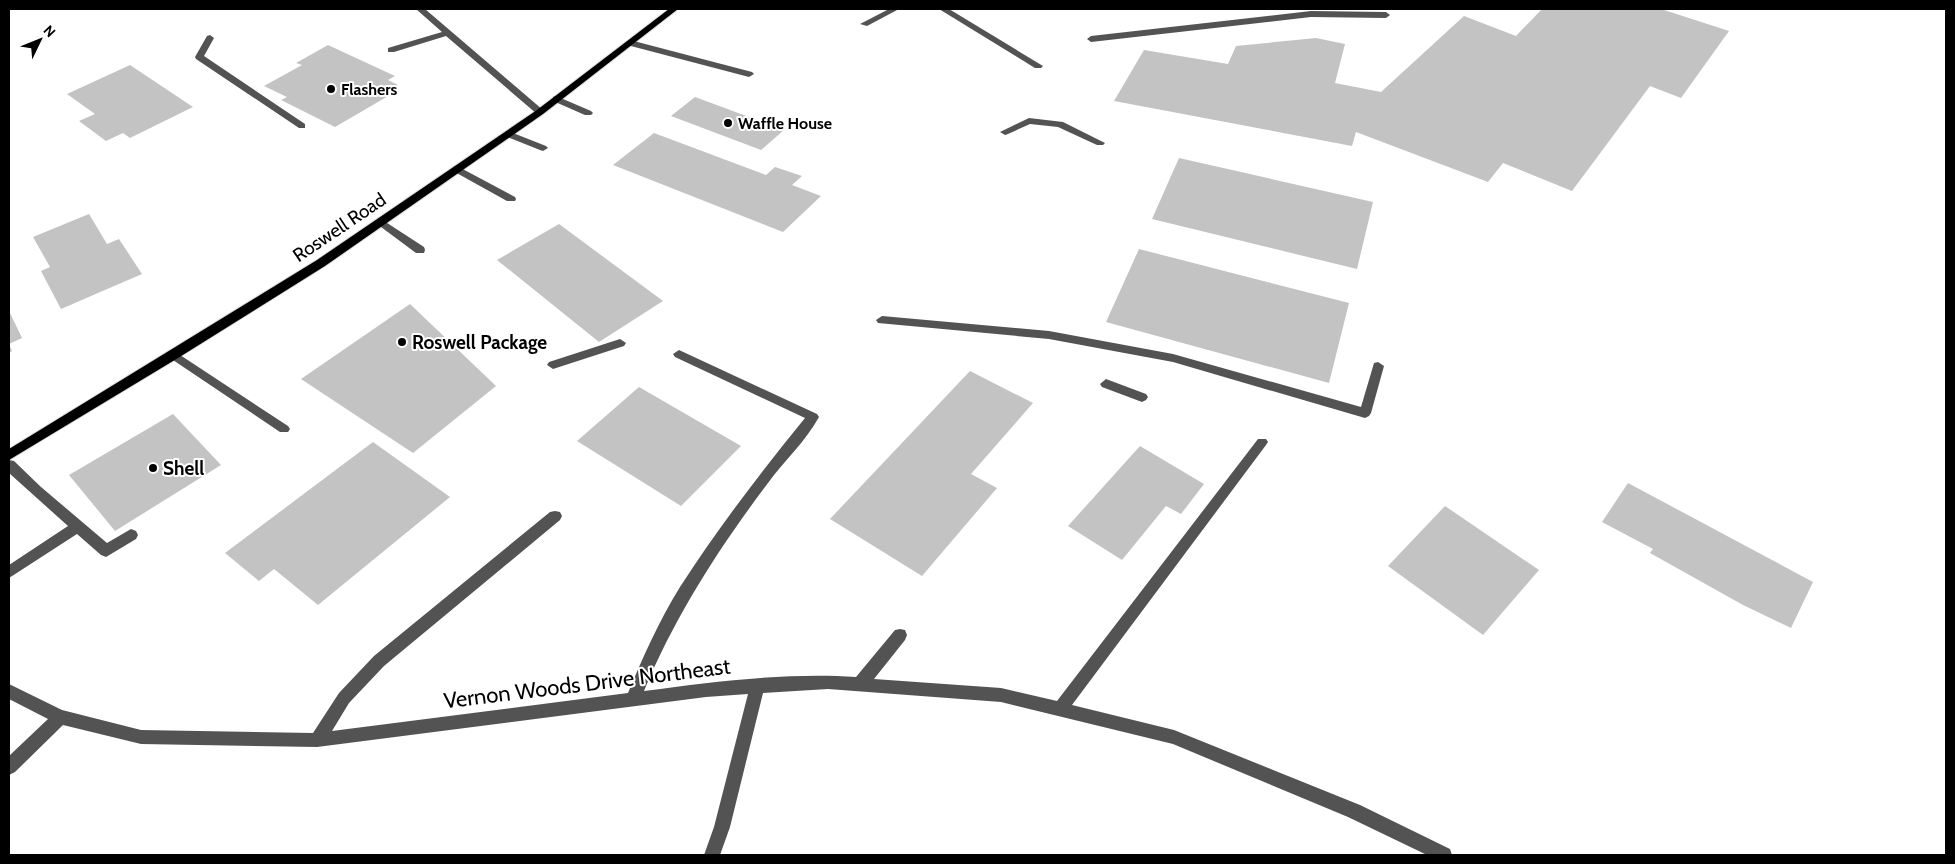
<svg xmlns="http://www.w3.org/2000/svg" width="1955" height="864" viewBox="0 0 1955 864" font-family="Cabin,sans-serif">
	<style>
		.building { fill: #c3c3c3 }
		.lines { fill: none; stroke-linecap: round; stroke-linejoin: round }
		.major-casing { stroke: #dbdbdb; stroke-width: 2 }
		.minor { fill: #535353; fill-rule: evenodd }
		.major { fill: #000; fill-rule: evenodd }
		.poi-dot { fill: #000; stroke: #fff; stroke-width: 2 }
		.labels { text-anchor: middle; stroke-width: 4; stroke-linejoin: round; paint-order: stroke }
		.far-poi-label { font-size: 16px; font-weight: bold; fill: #000; stroke: #fff; text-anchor: start }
		.street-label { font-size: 19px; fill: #000; stroke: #fff }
		.poi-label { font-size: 19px; font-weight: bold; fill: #000; stroke: #fff; text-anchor: start }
		.near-street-label { font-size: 22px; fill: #000; stroke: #fff }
	</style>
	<rect width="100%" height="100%" fill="#fff"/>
	<g class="building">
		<path d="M1542 9H1661L1729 31 1681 98 1650 86 1572 191 1503 163 1488 182 1356 132 1352 146 1114 101 1144 50 1228 64 1236 46 1316 38 1345 44 1335 83 1381 92 1464 16 1516 36Z"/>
		<path d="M328 45 395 76 388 80 398 85 385 93 390 95 335 127 281 100 287 97 264 86 302 65 296 63Z"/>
		<path d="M130 65 193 107 130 138 123 133 106 141 79 121 95 114 67 94Z"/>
		<path d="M695 97 784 130 761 150 671 116Z"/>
		<path d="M654 133 766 175 775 167 802 176 792 185 821 196 783 232 613 165Z"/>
		<path d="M1179 158 1373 202 1357 269 1152 219Z"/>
		<path d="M89 214 107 244 119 239 142 274 61 309 41 271 50 267 33 237Z"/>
		<path d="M559 224 663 301 599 342 497 260Z"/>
		<path d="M1139 249 1349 303 1329 383 1106 322Z"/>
		<path d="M410 304 496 386 413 453 301 379Z"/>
		<path d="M9 311 22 338 9 344 12 351 9 353Z"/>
		<path d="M970 371 1033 403 971 474 997 488 922 576 830 519Z"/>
		<path d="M639 387 741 446 681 506 577 441Z"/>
		<path d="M173 414 221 465 115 531 69 475Z"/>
		<path d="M373 442 450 497 318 605 274 569 259 581 225 553Z"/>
		<path d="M1140 446 1204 484 1181 514 1166 506 1122 560 1068 526Z"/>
		<path d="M1628 483 1813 582 1791 628 1743 605 1650 553 1653 549 1602 522Z"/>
		<path d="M1445 506 1539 570 1483 635 1388 566Z"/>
	</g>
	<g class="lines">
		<defs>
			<path id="major" d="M669 9H678L543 114 325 266 178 358 9 460V449L317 260 537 110Z"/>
		</defs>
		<use href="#major" class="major-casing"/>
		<g class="minor">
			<path d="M416 9H425L543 110V114H537L446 36 394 52H388V48L442 32Z"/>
			<path d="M889 9H899L867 26 860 24Z"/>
			<path d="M939 9H949L1043 66 1041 68H1035Z"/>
			<path d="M1311 11 1386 12 1390 15 1386 18 1311 17 1091 42 1087 39 1091 36Z"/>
			<path d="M210 35 214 38 204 56 305 124V128H299L196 59 195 57 207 36Z"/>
			<path d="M630 40 752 72 754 74 749 77 627 45 626 43Z"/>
			<path d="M556 96 591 111 593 113 591 115H585L553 101V97Z"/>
			<path d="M1029 118 1063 122 1105 143 1103 145H1097L1058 127 1030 124 1008 134 1005 135 1000 132Z"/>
			<path d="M508 131 546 146 548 148 543 151 540 150 505 136 503 134Z"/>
			<path d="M457 166 515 197 516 199 515 201H507L453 171V167Z"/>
			<path d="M381 219 424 247 425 250 424 253H416L377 224 376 222 377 220Z"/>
			<path d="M882 316 1049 331 1173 354 1361 407 1374 363 1378 362 1384 366 1371 413 1369 416 1365 418 1173 362 1049 339 878 323 876 320Z"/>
			<path d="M620 339 626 343 624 346 553 369 547 365 549 362Z"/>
			<path d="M679 350 817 414 819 417C806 441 784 461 768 483 719 548 675 616 644 691 712 682 788 672 856 677L895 630 900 629 905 630 907 635 905 640 874 679 1001 688 1057 701 1258 439H1266L1268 442 1266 445 1072 705 1174 730 1360 805 1450 849 1452 855H1427L1348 817 1173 744 1001 702 828 689 763 693 730 827 720 855H704L714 827 748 694 706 697 317 747 141 744 63 725 15 772 9 775V756L48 719 9 699V684L62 710 141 730 313 733 339 693 374 656 550 512 555 511 560 512 562 516 560 520 384 666 349 703 332 731 628 693C643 657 659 621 680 587 718 528 761 472 805 418L675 357 673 354Z"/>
			<path d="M174 351 288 426 290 429 288 432H280L170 358 168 355Z"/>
			<path d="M1106 379 1146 394 1148 397 1146 400 1142 402 1102 387 1100 384Z"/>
			<path d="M9 460 14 461 41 487 107 543 131 529 136 531 138 535 136 539 106 557 101 555 77 534 9 578V565L68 526 9 473Z"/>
		</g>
		<use href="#major" class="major"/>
	</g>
	<g class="poi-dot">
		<circle cx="331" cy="89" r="5"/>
		<circle cx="728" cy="123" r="5"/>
		<circle cx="402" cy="342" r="5"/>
		<circle cx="153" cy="468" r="5"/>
	</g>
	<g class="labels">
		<g class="far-poi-label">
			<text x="341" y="95">Flashers</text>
			<text x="738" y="129">Waffle House</text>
		</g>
		<g class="street-label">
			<text transform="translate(339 227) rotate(-34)" y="7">Roswell Road</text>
		</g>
		<g class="poi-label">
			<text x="412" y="349">Roswell Package</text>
			<text x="163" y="475">Shell</text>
		</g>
		<g class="near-street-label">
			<text transform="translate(587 683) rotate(-7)" y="8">Vernon Woods Drive Northeast</text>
		</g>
	</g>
	<rect width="1955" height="864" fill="none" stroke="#000000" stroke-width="20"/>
	<g transform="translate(40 40) rotate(47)" stroke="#ffffff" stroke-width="4" paint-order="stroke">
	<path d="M0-4L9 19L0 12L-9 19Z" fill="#000000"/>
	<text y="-8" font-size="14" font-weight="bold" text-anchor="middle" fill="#000000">N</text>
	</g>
</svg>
